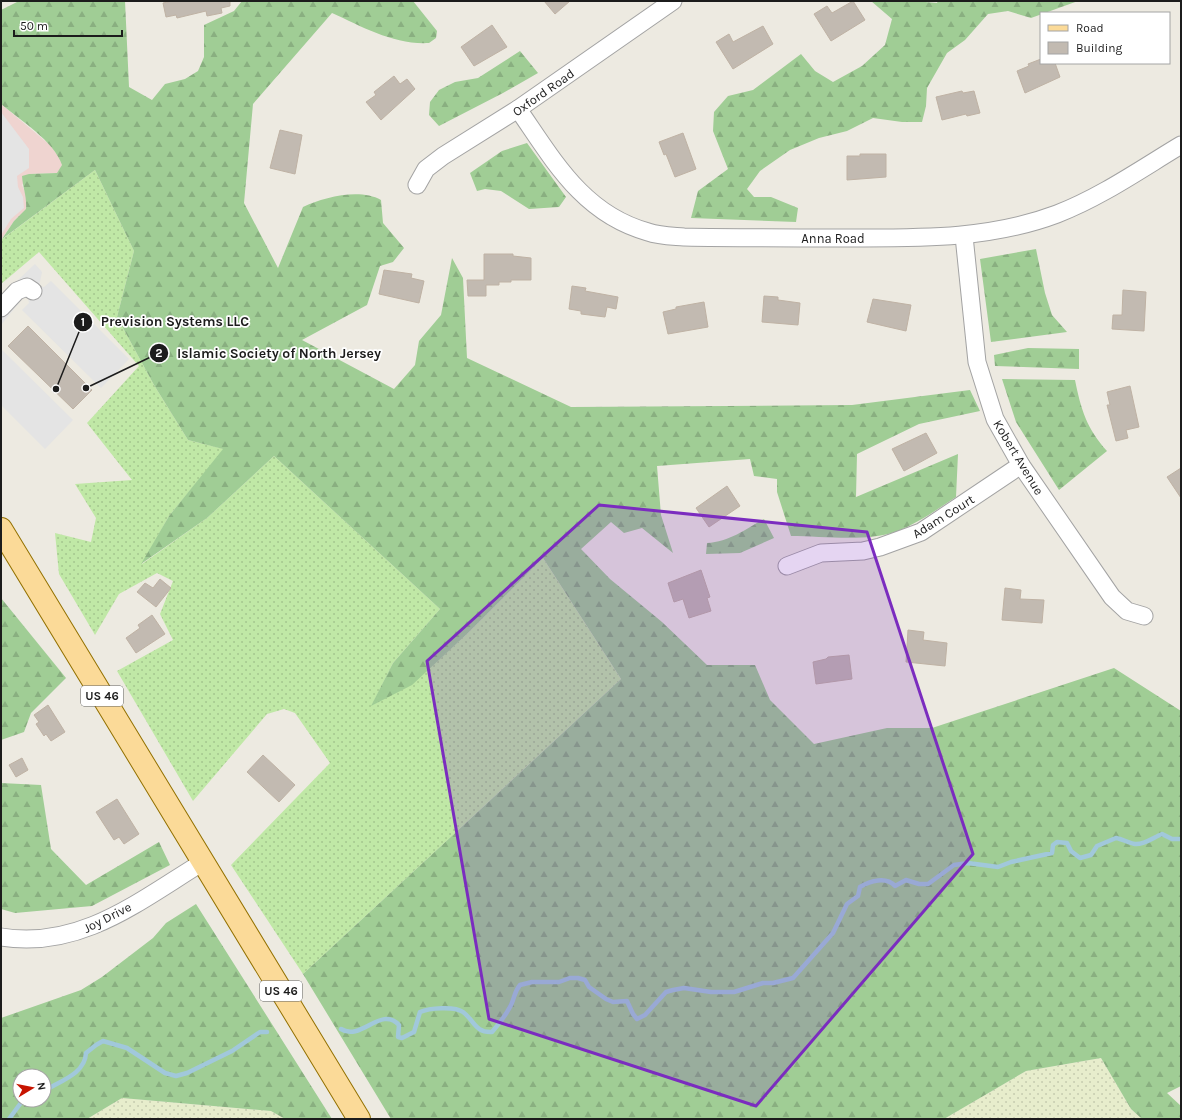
<svg xmlns="http://www.w3.org/2000/svg" width="1182" height="1120" viewBox="0 0 1182 1120" font-family="Karla,sans-serif">
	<style>
		.commercial { fill: #efd4d0 }
		.farmland { fill: url(#farmland-dots) }
		.grass { fill: url(#grass-dots) }
		.forest { fill: url(#forest-firs); fill-rule: evenodd }
		.parking { fill: #e4e4e4 }
		.lines { fill: none; stroke-linecap: round; stroke-linejoin: round }
		.stream { stroke: #a1c8db; stroke-width: 4.5 }
		.building { fill: #c2bab1; stroke: #bfb2a4 }
		.minor-casing { stroke: #a3a3a3; stroke-width: 19 }
		.major-casing { stroke: #937100; stroke-width: 24 }
		.minor { stroke: #fff; stroke-width: 17 }
		.major { stroke: #fbda98; stroke-width: 22 }
		.marked { fill: #7b2cbf; fill-opacity: 0.2; stroke: #7b2cbf; stroke-width: 3; stroke-linejoin: round }
		.labels { text-anchor: middle; stroke-width: 3.5; stroke-linejoin: round; paint-order: stroke }
		.shield { fill: #fff; stroke: #606060; stroke-width: 1 }
		.shield-label { font-size: 12px; font-weight: bold; fill: #1c1c1c }
		.street-label { font-size: 13px; fill: #1c1c1c; stroke: #fff }
		.leader { fill: none; stroke: #1c1c1c; stroke-width: 1.5 }
		.callout-dot { fill: #1c1c1c; stroke: #fff; stroke-width: 1.5 }
		.mark-label { font-size: 12px; text-anchor: middle; font-weight: bold; fill: #fff }
		.callout-label { font-size: 14px; text-anchor: middle; font-weight: bold; fill: #1c1c1c; stroke: #fff; stroke-width: 3.5; stroke-linejoin: round; paint-order: stroke }
	</style>
	<defs>
		<pattern id="farmland-dots" width="8" height="8" patternUnits="userSpaceOnUse"><rect width="8" height="8" fill="#e7edcc"/><path d="M2 2h.1M6 6h.1" fill="none" stroke="#c6cbaf" stroke-width="1.8" stroke-linecap="round"/></pattern>
		<pattern id="grass-dots" width="8" height="8" patternUnits="userSpaceOnUse"><rect width="8" height="8" fill="#c0e8a6"/><path d="M2 2h.1M6 6h.1" fill="none" stroke="#a4c68e" stroke-width="1.8" stroke-linecap="round"/></pattern>
		<pattern id="forest-firs" width="22" height="20" patternUnits="userSpaceOnUse"><rect width="22" height="20" fill="#a0cd95"/><path d="M5 1l3.5 6h-7zM16 11l3.5 6h-7z" fill="#89af80"/></pattern>
	</defs>
	<rect width="100%" height="100%" fill="#edeae1"/>
	<path class="commercial" d="M1 104 50 145 59 157 62 165 58 173 29 174 22 185 27 197 26 210 14 221 1 240Z"/>
	<g class="farmland">
		<path d="M1101 1058 1131 1109 1142 1119H944L1026 1071Z"/>
		<path d="M122 1098 271 1111 285 1119H87Z"/>
	</g>
	<path class="grass" d="M95 170 134 251 117 317 154 385 188 440 224 449 169 516 142 564 207 518 274 456 440 609 393 663 372 705 412 684 467 634 543 558 621 679 303 974 231 865 330 763 295 713 284 709 267 714 193 801 117 671 173 640 160 614 173 581 157 573 119 594 95 635 59 574 55 533 91 542 96 518 75 484 132 480 87 423 139 366 39 252 1 284V240Z"/>
	<g class="forest">
		<path d="M19 1H125L129 87 152 100 165 84 185 79 198 71 204 57V25L234 11 242 1H413L437 31 436 38 429 43C394 45 363 27 332 13L253 104 244 203 278 268 303 207C324 197 360 188 381 200L383 223 404 248 393 262 380 266 367 305 302 340 394 389 415 365 419 341 441 315 452 258 463 278 467 358 571 407 852 405 970 390 980 411 919 424 857 454 856 497 958 454 956 497C936 510 917 524 895 532 866 542 822 536 791 536L777 492V479L754 476 750 459 657 466 661 515 673 553 642 528 624 533 611 522 581 549 610 579 662 622 707 665H755L770 700 814 744 887 728H932L1114 668 1181 711V1086L1167 1093 1181 1106V1119H1142L1131 1109 1101 1058 1026 1071 944 1119H391L303 974 621 679 543 558 467 634 412 685 371 706 393 663 440 609 274 456 207 518 141 564 169 516 223 449 188 440 154 385 117 317 134 251 95 170 2 239 14 221 26 209C27 196 23 189 22 176L29 174 57 173 62 165C54 141 20 120 1 104V10Z"/>
		<path d="M871 1H914L937 3 938 1H1078L1031 18 1008 11 988 14 965 40 947 53 927 88 926 106 922 122H902L873 118 847 131 819 138 790 150 760 171 747 189 754 197H771L798 208 796 222 691 218 698 191 728 169 713 131 714 112 728 96 753 90 801 54 815 71 833 82 862 66 885 45 892 19Z"/>
		<path d="M520 51 538 73 503 93 439 126 429 115 430 102 439 90 455 82 478 78Z"/>
		<path d="M527 143 566 197 559 207 529 209 501 191 485 189 477 191 470 173 502 151Z"/>
		<path d="M1036 249 1045 293 1052 315 1067 332 991 342 980 259Z"/>
		<path d="M1028 348 1079 349V369L995 366 994 355Z"/>
		<path d="M1002 379 1075 380C1081 410 1087 429 1107 451L1059 490 1016 422Z"/>
		<path d="M764 519 774 538 740 553 706 554 707 543C729 542 746 529 764 519Z"/>
		<path d="M1 598 66 678 31 713 24 732 1 740Z"/>
		<path d="M1 783 41 785 51 849 86 885 159 842 170 865 92 906 15 913 1 909Z"/>
		<path d="M196 904 332 1119H285L271 1111 122 1098 87 1119H1V1018L81 990 102 977 153 938 166 923ZM20 1076H44V1100H20Z"/>
	</g>
	<g class="parking">
		<path d="M1 112 29 149V168L17 176 18 187 23 197 24 208 11 219 1 235Z"/>
		<path d="M35 264 42 272 39 286 44 287 51 281 129 359 101 388 22 310 29 303 28 298H23L1 325V296Z"/>
		<path d="M1 349 73 420 45 449 1 405Z"/>
	</g>
	<g class="lines">
		<g class="stream">
			<path d="M341 1029C361 1042 381 1005 399 1025L398 1037 402 1038 414 1032 420 1012C429 1008 455 1006 463 1012 474 1020 475 1033 492 1032 499 1024 506 1015 511 1005 515 997 514 992 520 985L532 982H559L570 978H578L585 980 589 987 606 999 613 1002 627 1001 633 1014 637 1019 645 1015 666 992 673 990 684 988 711 992H734L763 983H773L793 978 833 933 847 904 858 896 860 887C870 881 886 876 895 886L906 880 919 884H928L954 865 968 863 998 867 1011 862 1052 853 1053 845 1057 842 1067 843 1071 851 1080 858 1091 855 1097 846 1116 838C1122 839 1129 843 1135 844 1144 845 1154 837 1162 834L1172 839H1181"/>
			<path d="M44 1091C60 1081 85 1074 86 1053L96 1045 103 1041 127 1048 165 1073 176 1076 187 1073 232 1051 260 1032H267"/>
			<path d="M9 1119 23 1100"/>
		</g>
	</g>
	<g class="building">
		<path d="M172 1H230V6L221 8 222 13 207 16 206 11 177 18 176 15 166 17 163 3Z"/>
		<path d="M544 1H570L555 14Z"/>
		<path d="M853 1 865 20 831 41 814 14 827 6 832 13Z"/>
		<path d="M492 25 507 47 474 66 461 47Z"/>
		<path d="M763 26 773 44 733 69 716 42 729 34 733 42Z"/>
		<path d="M1041 59V63H1055L1060 77 1025 93 1017 71 1029 66 1028 64Z"/>
		<path d="M394 76 400 84 407 79 415 89 381 120 366 102 376 95 374 92Z"/>
		<path d="M962 91 963 93 974 91 980 113 967 116 966 114 942 120 936 97Z"/>
		<path d="M280 130 302 135 295 174 270 168Z"/>
		<path d="M683 133 696 169 675 177 666 154 664 155 659 142Z"/>
		<path d="M860 154H886V177L847 180V156H860Z"/>
		<path d="M484 254H513V256L531 258V280H511V282H499V285H486V296H468L467 280H484Z"/>
		<path d="M384 270 412 274 411 278 424 281 419 303 379 294Z"/>
		<path d="M572 286 586 288 585 291 618 297 616 309 607 307 605 317 581 314V311L569 309Z"/>
		<path d="M1123 290 1146 292 1144 331 1112 329 1113 315H1122Z"/>
		<path d="M764 296 778 297V300L800 303 798 325 762 322Z"/>
		<path d="M873 299 911 305 906 331 867 322Z"/>
		<path d="M704 302 708 327 668 334 663 312 676 309V307Z"/>
		<path d="M28 326 92 390 73 409 8 346Z"/>
		<path d="M1130 386 1139 427 1126 430 1128 438 1116 441 1107 405H1110L1107 392Z"/>
		<path d="M926 433 937 453 904 471 892 449Z"/>
		<path d="M1181 468V498L1167 477Z"/>
		<path d="M727 486 740 506 709 527 696 508Z"/>
		<path d="M701 570 710 597 707 598 711 611 689 618 683 599 674 602 668 583Z"/>
		<path d="M160 579 171 588 156 607 137 592 145 583 153 588Z"/>
		<path d="M1005 588 1021 590 1020 599 1044 600 1042 623 1002 620Z"/>
		<path d="M152 615 165 634 136 653 126 638 140 628 138 625Z"/>
		<path d="M908 630 924 632 923 640 947 643 945 666 906 662Z"/>
		<path d="M849 655 852 679 816 684 813 662 826 659 828 657Z"/>
		<path d="M48 705 65 732 51 741 46 734 44 736 36 724 39 722 34 715Z"/>
		<path d="M263 755 295 785 279 802 247 772Z"/>
		<path d="M22 758 28 770 16 777 9 765Z"/>
		<path d="M117 799 139 834 124 844 119 837 114 840 96 812Z"/>
	</g>
	<g class="lines">
		<defs>
			<g id="minor">
				<path d="M518 109C554 161 583 214 648 232 659 236 672 236 684 237 737 238 791 238 844 238 917 238 988 240 1057 214 1101 197 1141 169 1181 145"/>
				<path d="M417 185 426 169 443 156 518 109 673 1"/>
				<path d="M964 236 977 362 995 419 1021 465 1112 597 1127 611 1144 616"/>
				<path d="M1 308 17 291 27 287 33 291"/>
				<path d="M787 566 821 553 863 551 880 547 921 532 1021 465"/>
				<path d="M1 937C80 950 139 901 203 862"/>
			</g>
			<path id="major" d="M1 529 359 1119"/>
		</defs>
		<use href="#minor" class="minor-casing"/>
		<use href="#major" class="major-casing"/>
		<use href="#minor" class="minor"/>
		<use href="#major" class="major"/>
	</g>
	<path class="marked" d="M599 505 867 532 973 854 756 1106 489 1019 427 661Z"/>
	<g class="labels">
		<g class="shield">
			<rect x="81" y="686" width="42" height="20" rx="3"/>
			<rect x="260" y="981" width="42" height="20" rx="3"/>
		</g>
		<g class="shield-label">
			<text x="102" y="700">US 46</text>
			<text x="281" y="995">US 46</text>
		</g>
		<g class="street-label">
			<text transform="translate(543 92) rotate(-35)" y="5">Oxford Road</text>
			<text x="833" y="243">Anna Road</text>
			<text transform="translate(1019 457) rotate(59)" y="5">Kobert Avenue</text>
			<text transform="translate(943 516) rotate(-32)" y="5">Adam Court</text>
			<text transform="translate(107 917) rotate(-27)" y="5">Joy Drive</text>
		</g>
	</g>
	<path class="leader" d="M56 389L83 322M86 388L159 353"/>
	<g class="callout-dot">
		<circle cx="56" cy="389" r="4"/>
		<circle cx="86" cy="388" r="4"/>
		<circle cx="83" cy="322" r="10"/>
		<circle cx="159" cy="353" r="10"/>
	</g>
	<g class="mark-label">
		<text x="83" y="326">1</text>
		<text x="159" y="357">2</text>
	</g>
	<g class="callout-label">
		<text x="175" y="326">Prevision Systems LLC</text>
		<text x="279" y="358">Islamic Society of North Jersey</text>
	</g>
	<rect width="1182" height="1120" fill="none" stroke="#1c1c1c" stroke-width="4"/>
	<rect x="1040" y="12" width="130" height="52" fill="#ffffff" stroke="#a4a4a4"/>
	<rect x="1048" y="25" width="20" height="6" fill="#fbda98" stroke="#a4a4a4"/>
	<text x="1076" y="32" font-size="12" fill="#1c1c1c">Road</text>
	<rect x="1048" y="42" width="20" height="12" fill="#c2bab1" stroke="#a4a4a4"/>
	<text x="1076" y="52" font-size="12" fill="#1c1c1c">Building</text>
	<g transform="translate(32 1088) rotate(80)"><circle r="19" fill="#ffffff" stroke="#a4a4a4"/>
	<path d="M0-3L7 15L0 10L-7 15Z" fill="#c71400"/>
	<text y="-6" font-size="11" font-weight="bold" text-anchor="middle" fill="#1c1c1c">N</text>
	</g>
	<path d="M14 30v6h108v-6" fill="none" stroke="#1c1c1c" stroke-width="2"/>
	<text x="20" y="30" font-size="12" fill="#1c1c1c" stroke="#ffffff" stroke-width="3" paint-order="stroke">50 m</text>
</svg>
